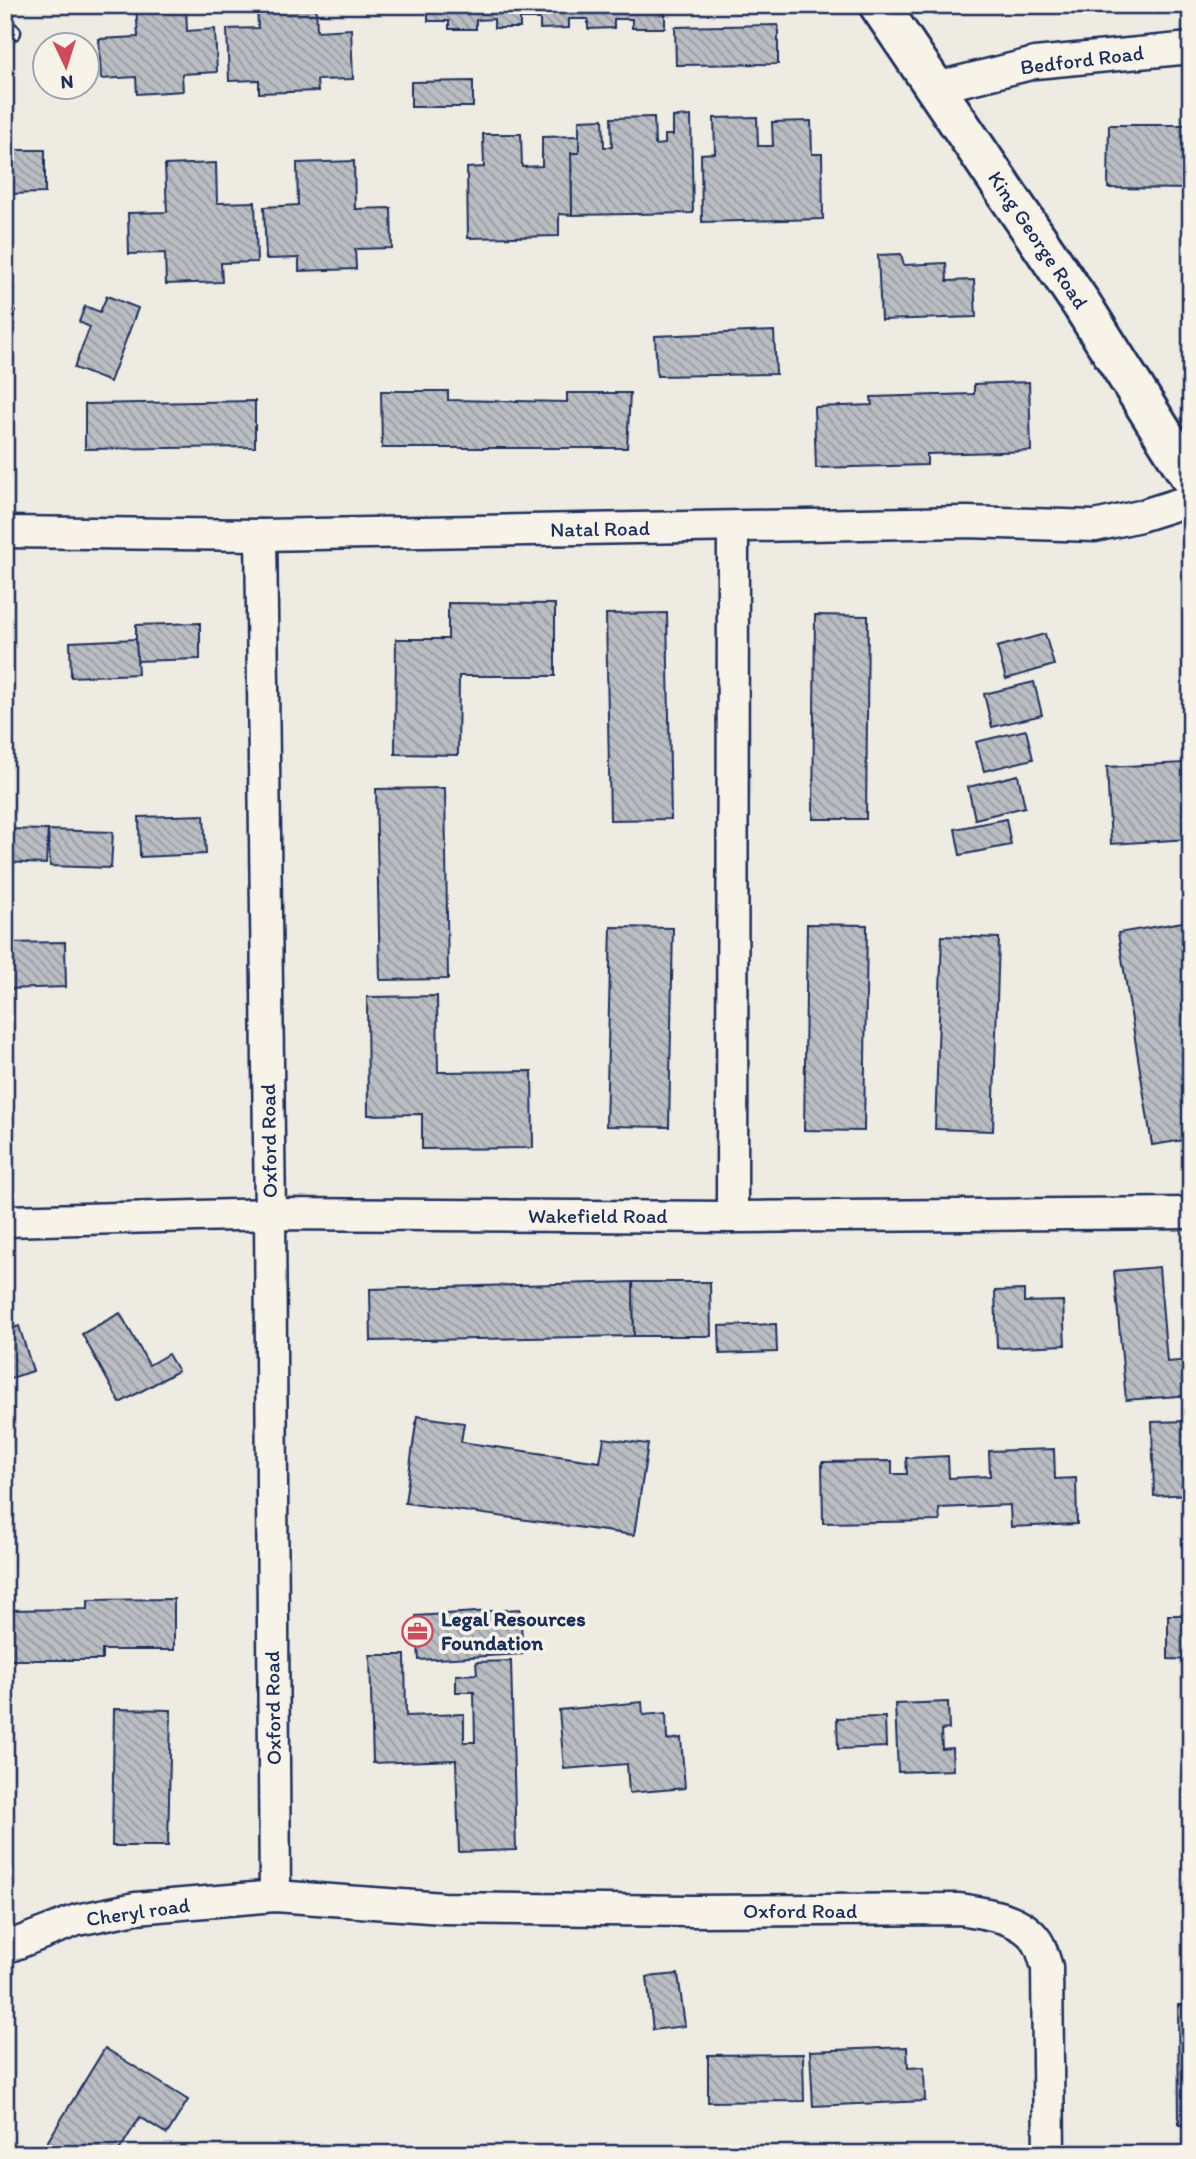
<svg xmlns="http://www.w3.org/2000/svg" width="1196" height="2159" viewBox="0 0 1196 2159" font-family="Itim,sans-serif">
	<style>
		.building { fill: url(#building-back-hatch); stroke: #1b2f5e; stroke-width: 2 }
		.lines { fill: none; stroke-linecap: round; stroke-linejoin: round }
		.service-casing { stroke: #1b2f5e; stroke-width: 19 }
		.minor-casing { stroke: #1b2f5e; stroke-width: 35 }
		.secondary-casing { stroke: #1b2f5e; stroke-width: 44 }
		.service { stroke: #f7f3e8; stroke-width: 14 }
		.minor { stroke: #f7f3e8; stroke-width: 30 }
		.secondary { stroke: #f7f3e8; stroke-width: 38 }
		.labels { text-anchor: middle; stroke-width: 7; stroke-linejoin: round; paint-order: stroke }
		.street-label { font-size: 21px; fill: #1b2f5e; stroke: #f7f3e8 }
		.poi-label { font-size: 21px; font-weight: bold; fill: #1b2f5e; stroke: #f7f3e8; text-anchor: start }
	</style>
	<defs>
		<pattern id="building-back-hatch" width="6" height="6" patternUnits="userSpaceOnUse" patternTransform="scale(1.75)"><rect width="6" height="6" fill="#babdc2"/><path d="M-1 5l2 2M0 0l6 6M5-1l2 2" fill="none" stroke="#969aa1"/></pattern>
	</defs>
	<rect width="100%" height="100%" fill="#eeebe2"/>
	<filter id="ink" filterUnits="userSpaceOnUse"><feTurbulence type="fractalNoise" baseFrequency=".0143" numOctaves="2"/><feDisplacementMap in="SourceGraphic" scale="14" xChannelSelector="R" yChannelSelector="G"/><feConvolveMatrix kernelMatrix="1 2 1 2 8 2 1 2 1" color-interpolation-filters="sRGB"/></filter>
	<g filter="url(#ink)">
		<g class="building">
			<path d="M136 5H186L187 31 215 29 217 72 182 74 183 91 137 94 136 77 101 79 99 39 138 37Z"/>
			<path d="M257 5H316L317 31 351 29 353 79 317 80 318 91 259 93V80L229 81 227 29 258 28Z"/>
			<path d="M428 5H665V28H632V19H614V28L588 29V19H569V28L540 29V19H520V28H494V19L476 20V29H449V21H428Z"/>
			<path d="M778 25V64L676 65 675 27Z"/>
			<path d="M473 81V107H411V82Z"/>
			<path d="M691 116 693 213 572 215 571 153H579V120L603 119 604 147H612L611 118 654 117 655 145 665 144V135H673V117Z"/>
			<path d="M757 117 758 146H773L772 122 811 121 812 154H822L823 219 702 222 701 154 715 153 714 118Z"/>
			<path d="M1109 125H1191V189L1108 188Z"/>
			<path d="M483 134H521L522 167 542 166V137L579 136V153H571L572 215 559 214V236L468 238 467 168 484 167Z"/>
			<path d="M5 150H45V193L5 194Z"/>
			<path d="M354 161 355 209 391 208 392 248 355 249 356 269 299 271V258L266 259 264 207 298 205 297 163Z"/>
			<path d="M216 163 217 203 255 202 257 262 221 263 222 282 166 284 165 253 129 254 128 213 167 212 165 165Z"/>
			<path d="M901 254 904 265 946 263 947 281 974 280 976 317 881 320 878 255Z"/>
			<path d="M107 296 138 308 110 382 74 368 90 327 79 322 85 306 100 312Z"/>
			<path d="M5 308 15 311 5 344Z"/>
			<path d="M774 331 776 374 657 376 655 336Z"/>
			<path d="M1029 382 1031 451 927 454V465L816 468 814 407 872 405 871 397 974 394V384Z"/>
			<path d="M381 391H448V400L567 402V393H630L627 448H382Z"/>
			<path d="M255 401V447L85 449V404Z"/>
			<path d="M448 603 555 604V676H459L458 755 395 754 396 639H448Z"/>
			<path d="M667 613 671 819 610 820 606 614Z"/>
			<path d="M815 615 868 616 866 819H813Z"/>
			<path d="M200 623V659L136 661V625Z"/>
			<path d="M1045 634 1054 665 1006 679 997 647Z"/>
			<path d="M136 639 138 674 71 677 70 642Z"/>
			<path d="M1034 682 1042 715 992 727 984 694Z"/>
			<path d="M1026 730 1033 759 984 771 976 742Z"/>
			<path d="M1184 763 1189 839 1111 844 1107 767Z"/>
			<path d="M1018 775 1025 807 975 819 968 787Z"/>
			<path d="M445 788 448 979 380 980 376 789Z"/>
			<path d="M204 815 206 854 140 857 139 817Z"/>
			<path d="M1006 819 1011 845 960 855 955 829Z"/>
			<path d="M5 829 48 830 46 864 5 862Z"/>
			<path d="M48 830 113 832 111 868 50 866Z"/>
			<path d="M1183 922 1191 970V1139L1152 1145 1118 933Z"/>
			<path d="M807 924 867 925 864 1131 804 1130Z"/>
			<path d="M611 927 673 928 669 1127 606 1126Z"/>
			<path d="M942 936 999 938 993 1131 935 1129Z"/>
			<path d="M65 942 66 987 5 989V943Z"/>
			<path d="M437 996 438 1072 532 1071 533 1148 422 1149V1114L368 1115 367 997Z"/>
			<path d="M1159 1267 1167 1362 1191 1360V1395L1126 1400 1114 1271Z"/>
			<path d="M633 1282 634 1336 371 1341 370 1289Z"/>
			<path d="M633 1282H710L711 1336H634Z"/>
			<path d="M1024 1290V1302L1063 1301 1065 1345 997 1348 995 1291Z"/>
			<path d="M120 1313 149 1365 168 1354 178 1371 120 1403 82 1334Z"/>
			<path d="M776 1324 777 1352 720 1354 719 1326Z"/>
			<path d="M19 1326 33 1371 5 1380V1331Z"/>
			<path d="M417 1416 464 1423 461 1442 600 1462 604 1438 648 1444 634 1535 405 1503Z"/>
			<path d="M1191 1421V1494L1154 1496 1152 1422Z"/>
			<path d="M1054 1449 1055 1479 1076 1478 1077 1524 1011 1527 1010 1505 939 1508 940 1521 823 1523 822 1462 892 1461V1474H907L906 1458 948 1456 949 1478 990 1476 989 1451Z"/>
			<path d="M174 1599V1650H102V1660H5V1610L88 1609V1600Z"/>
			<path d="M520 1609 523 1654 419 1660 416 1616Z"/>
			<path d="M1168 1615H1191V1660L1168 1659Z"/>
			<path d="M370 1655H405L406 1716 464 1714V1742H475L474 1692H456V1675L477 1674 476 1662 511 1661 516 1850 459 1852 456 1760 373 1763Z"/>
			<path d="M642 1702 643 1715 666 1713 667 1740 681 1738 685 1788 629 1793 627 1764 564 1769 559 1710Z"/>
			<path d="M948 1702 949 1729 941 1730 942 1749 952 1748 953 1770 898 1772 895 1704Z"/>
			<path d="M114 1709 171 1710 168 1846H112Z"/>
			<path d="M885 1717 886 1747 838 1749 837 1718Z"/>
			<path d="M678 1974 685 2026 653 2030 647 1977Z"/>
			<path d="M1178 2005H1191V2125H1179Z"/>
			<path d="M907 2047 908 2068 924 2067 925 2101 813 2106 810 2051Z"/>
			<path d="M105 2048 188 2100 167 2134 140 2117 117 2154H40Z"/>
			<path d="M803 2054 804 2101 708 2102V2055Z"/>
		</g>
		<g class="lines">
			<defs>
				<g id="service">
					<path d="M1186 5 1191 8"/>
					<path d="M5 26 13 32"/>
				</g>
				<g id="minor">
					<path d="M934 88 1035 63 1191 48"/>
					<path d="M5 532 261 535 966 522 1095 526 1140 516 1191 500"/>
					<path d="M261 535 270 1214 275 1896"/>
					<path d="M732 1217 733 527"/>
					<path d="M5 1221 270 1214 732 1217 1191 1213"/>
					<path d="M5 1948 77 1920 136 1908 275 1896 443 1908 691 1911 959 1909C985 1913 1021 1917 1037 1941 1042 1948 1044 1959 1047 1967L1049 2154"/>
				</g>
				<path id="secondary" d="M879 5 1082 305 1191 478"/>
			</defs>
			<use href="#service" class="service-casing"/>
			<use href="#minor" class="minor-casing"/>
			<use href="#secondary" class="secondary-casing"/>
			<use href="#service" class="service"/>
			<use href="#minor" class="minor"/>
			<use href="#secondary" class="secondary"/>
		</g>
	</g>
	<defs>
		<symbol id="office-ring" viewBox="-11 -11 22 22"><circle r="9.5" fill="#f7f3e8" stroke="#d1495b" stroke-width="1.5"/><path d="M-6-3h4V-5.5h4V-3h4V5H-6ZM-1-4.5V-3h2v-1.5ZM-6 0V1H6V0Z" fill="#d1495b"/></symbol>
	</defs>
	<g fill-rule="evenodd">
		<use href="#office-ring" x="400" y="1614" width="35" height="35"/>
	</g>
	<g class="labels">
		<g class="street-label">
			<text transform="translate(1082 60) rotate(-7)" y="7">Bedford Road</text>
			<text transform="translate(1038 240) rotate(56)" y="7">King George Road</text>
			<text transform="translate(600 529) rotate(-1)" y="7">Natal Road</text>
			<text transform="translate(269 1141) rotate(-91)" y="7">Oxford Road</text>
			<text x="598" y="1223">Wakefield Road</text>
			<text transform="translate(273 1708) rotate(-91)" y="7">Oxford Road</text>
			<text x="800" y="1918">Oxford Road</text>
			<text transform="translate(138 1912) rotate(-8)" y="7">Cheryl road</text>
		</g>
		<g class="poi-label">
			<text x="441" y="1626">Legal Resources<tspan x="441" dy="24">Foundation</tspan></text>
		</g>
	</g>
	<rect width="1196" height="2159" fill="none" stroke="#f7f3e8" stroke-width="28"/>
	<rect x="14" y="14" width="1168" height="2131" fill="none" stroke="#1b2f5e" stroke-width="2.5" filter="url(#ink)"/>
	<g transform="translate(66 66) rotate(176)"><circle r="33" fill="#f7f3e8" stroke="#9fa5b1" stroke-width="2"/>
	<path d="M0-5L12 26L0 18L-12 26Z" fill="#d1495b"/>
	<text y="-10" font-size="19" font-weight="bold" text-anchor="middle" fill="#1b2f5e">N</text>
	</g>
</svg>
